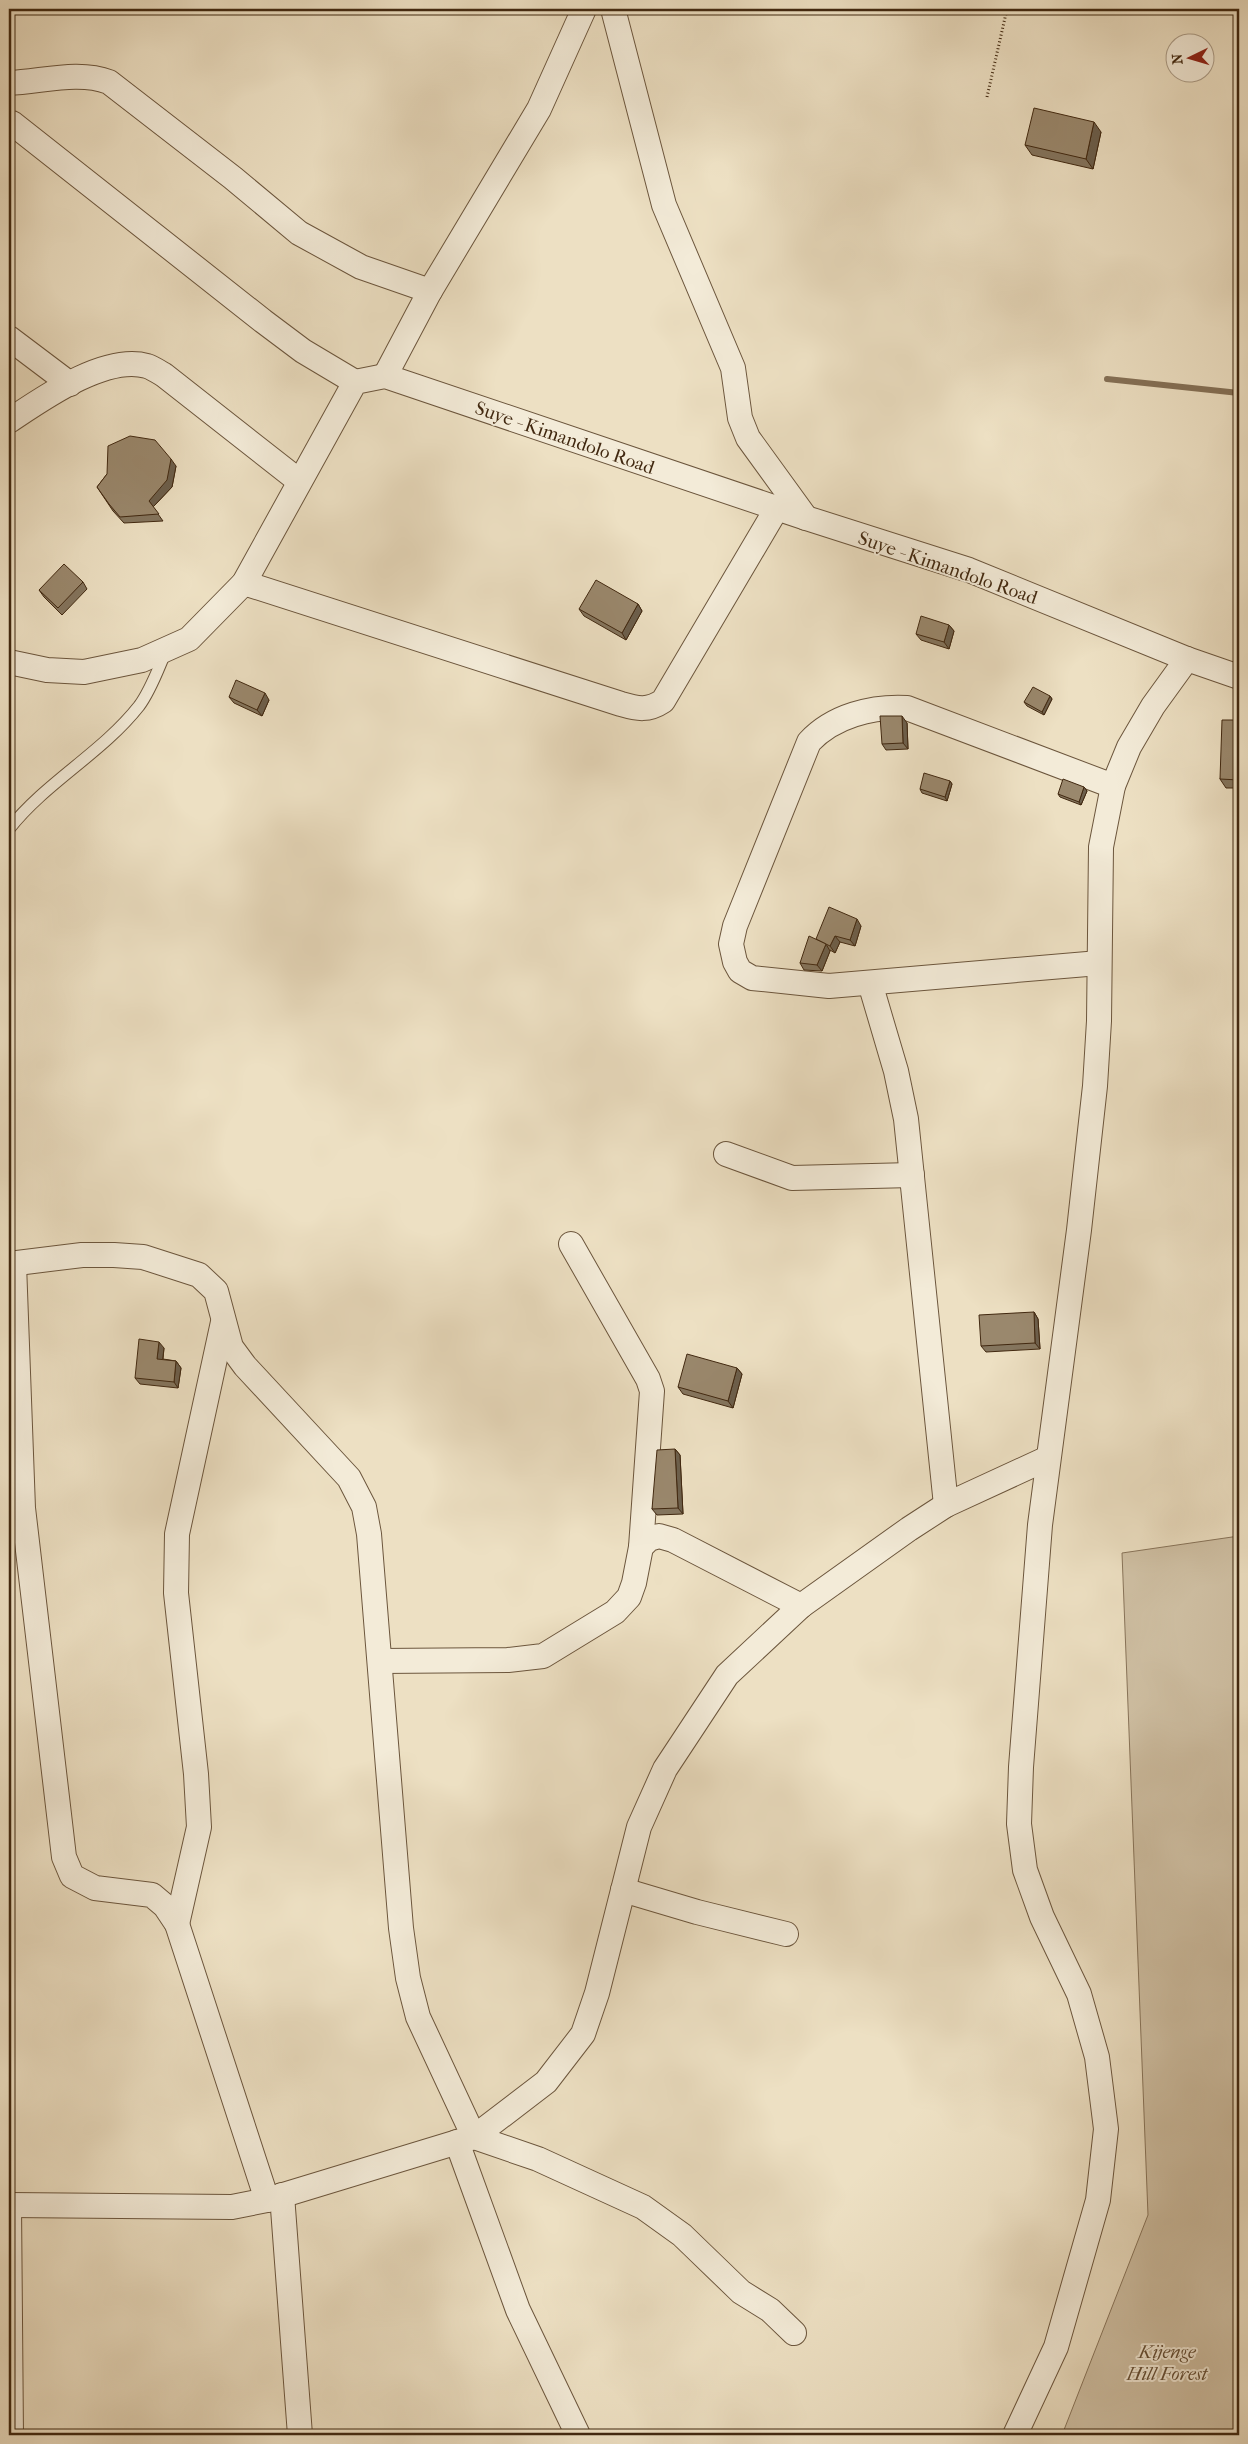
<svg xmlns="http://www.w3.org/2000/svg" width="1248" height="2444" viewBox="0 0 1248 2444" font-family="'IM FELL French Canon',serif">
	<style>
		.green { fill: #d0c1a5; stroke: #88745a }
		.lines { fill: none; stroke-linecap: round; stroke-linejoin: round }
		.stream { stroke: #857157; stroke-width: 6 }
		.service-casing { stroke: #6c563d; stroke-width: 13 }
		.minor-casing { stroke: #6c563d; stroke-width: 26 }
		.path { stroke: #412810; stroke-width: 3; stroke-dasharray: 1 2.5; stroke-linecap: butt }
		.service { stroke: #f3ebd8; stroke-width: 11 }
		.minor { stroke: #f3ebd8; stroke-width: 24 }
		.wall { fill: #84755e; stroke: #412810 }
		.shaded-wall { fill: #6c5f4c; stroke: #412810 }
		.building { fill: #9a886d; stroke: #412810 }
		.labels { text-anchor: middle; stroke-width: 4; stroke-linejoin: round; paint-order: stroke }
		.street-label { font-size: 19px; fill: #412810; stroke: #f3ebd8 }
		.park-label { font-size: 19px; font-style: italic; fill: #654e35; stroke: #f3ebd8 }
	</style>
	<rect width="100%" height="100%" fill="#ede0c3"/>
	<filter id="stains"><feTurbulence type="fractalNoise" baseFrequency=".004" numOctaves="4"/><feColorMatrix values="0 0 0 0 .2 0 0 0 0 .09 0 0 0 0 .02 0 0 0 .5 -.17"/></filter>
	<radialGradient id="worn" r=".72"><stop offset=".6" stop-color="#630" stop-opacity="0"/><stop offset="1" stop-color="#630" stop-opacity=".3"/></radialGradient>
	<path class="green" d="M1239 1536V2435H1062L1148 2215 1122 1553Z"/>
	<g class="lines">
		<path class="stream" d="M1107 379 1239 393"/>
		<defs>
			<path id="service" d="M9 829C46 782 102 753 139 706 151 690 158 669 166 651"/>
			<g id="minor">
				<path d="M613 9 664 205 733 368 740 418 748 438 806 518"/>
				<path d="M9 83C41 82 78 70 109 82L233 178 299 233 361 267 430 291"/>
				<path d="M12 123 263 321 303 351 355 382"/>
				<path d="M9 338 70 384"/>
				<path d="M385 376 430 291 539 109 584 9"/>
				<path d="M9 421C42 399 105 354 147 366 153 368 159 372 164 375L299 481"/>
				<path d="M244 583 621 704C638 709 648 711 663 701L777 508"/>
				<path d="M9 662 47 670 84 672 142 660 189 639 244 583 355 382 385 376 806 518 969 570 1187 659 1239 677"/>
				<path d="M1099 963 829 986 752 978 740 971 735 962 731 944 735 926 809 742C833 716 872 706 907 708L1113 786"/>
				<path d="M870 983 896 1071 906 1119 946 1505"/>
				<path d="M726 1154 792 1178 912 1175"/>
				<path d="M571 1244 648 1379 652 1391 641 1547"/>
				<path d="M9 1264 82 1255H114L143 1257 199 1275 216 1291 231 1347 245 1366 349 1478 364 1507 369 1534 401 1928 408 1978 418 2017 474 2137 538 2159 643 2207 682 2235 741 2292 770 2310 794 2333"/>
				<path d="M14 1264 23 1508 64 1857 72 1876 95 1888 152 1895 165 1906 177 1924 267 2200"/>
				<path d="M380 1661 508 1660 543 1656 615 1612 629 1597 634 1583 641 1547 649 1539 659 1536 673 1540 801 1606"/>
				<path d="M623 1890 697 1912 786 1934"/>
				<path d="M177 1924 199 1827 196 1774 176 1593 177 1534 223 1322"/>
				<path d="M457 2142 518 2310 578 2435"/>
				<path d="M282 2195 300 2435"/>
				<path d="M9 2205 232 2207 267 2200 474 2137 546 2082 583 2034 597 1993 639 1827 665 1769 727 1675 801 1606 909 1529 946 1505 1048 1458"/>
				<path d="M9 2205 11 2435"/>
				<path d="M1015 2435 1056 2347 1098 2200 1106 2129 1097 2057 1079 1994 1042 1917 1025 1870 1019 1824 1021 1767 1040 1525 1079 1230 1095 1086 1099 1021 1101 847 1113 786 1129 747 1153 706 1187 659"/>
			</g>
		</defs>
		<use href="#service" class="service-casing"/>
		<use href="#minor" class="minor-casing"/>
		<path class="path" d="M987 97 1007 9"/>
		<use href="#service" class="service"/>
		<use href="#minor" class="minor"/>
	</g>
	<g class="wall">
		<path d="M1101 132 1093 169 1032 155 1025 145Z"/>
		<path d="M176 466 172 487 153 507 163 521 124 523 113 511 97 487 107 474Z"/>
		<path d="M83 582 87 589 62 615 44 597 39 590Z"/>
		<path d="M638 604 642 611 626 640 584 616 579 609Z"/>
		<path d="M949 625 954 631 949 649 921 640 916 634Z"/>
		<path d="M1050 696 1052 699 1044 715 1027 706 1024 702Z"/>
		<path d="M229 697 269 700 262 716 234 703Z"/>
		<path d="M1239 720V788H1226L1220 779Z"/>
		<path d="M907 723 908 749 886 750 882 744Z"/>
		<path d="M950 781 952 784 947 801 922 793 920 789Z"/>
		<path d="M1084 787 1087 791 1081 805 1060 797 1058 794Z"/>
		<path d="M861 926 855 946 840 942 835 953 830 950V951L822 971 804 970 800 963 817 940 816 939Z"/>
		<path d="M1034 1312 1038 1319 1040 1349 986 1352 981 1346Z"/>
		<path d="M164 1348 163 1359 176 1361 181 1368 178 1388 140 1384 135 1378Z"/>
		<path d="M737 1368 742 1374 733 1408 683 1394 678 1387Z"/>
		<path d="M675 1449 680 1455 683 1514 657 1515 652 1509Z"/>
	</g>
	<g class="shaded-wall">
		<path d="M1094 122 1101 132 1093 169 1086 159Z"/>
		<path d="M171 459 176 466 172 487 153 507 149 501Z"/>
		<path d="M638 604 642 611 626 640 622 633Z"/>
		<path d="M949 625 954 631 949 649 944 642Z"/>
		<path d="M265 693 269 700 262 716 257 710Z"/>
		<path d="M1050 696 1052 699 1044 715 1042 712Z"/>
		<path d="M902 716 907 723 908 749 903 743Z"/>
		<path d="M950 781 952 784 947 801 945 797Z"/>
		<path d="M1084 787 1087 791 1081 805 1079 802Z"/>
		<path d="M857 919 861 926 855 946 850 940Z"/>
		<path d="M835 936 840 942 835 953 830 946Z"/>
		<path d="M826 944 830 951 822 971 817 965Z"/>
		<path d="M1034 1312 1038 1319 1040 1349 1035 1343Z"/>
		<path d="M159 1342 164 1348 162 1365 157 1359Z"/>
		<path d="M176 1361 181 1368 178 1388 174 1382Z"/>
		<path d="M737 1368 742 1374 733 1408 728 1401Z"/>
		<path d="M675 1449 680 1455 683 1514 678 1508Z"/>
	</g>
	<g class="building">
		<path d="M1034 108 1094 122 1086 159 1025 145Z"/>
		<path d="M130 436 155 440 171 459 167 480 149 501 159 514 120 517 109 504 97 487 107 474 108 446Z"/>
		<path d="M64 564 83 582 58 608 39 590Z"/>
		<path d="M596 580 638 604 622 633 579 609Z"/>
		<path d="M921 616 949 625 944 642 916 634Z"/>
		<path d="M236 680 265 693 257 710 229 697Z"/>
		<path d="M1033 687 1050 696 1042 712 1024 702Z"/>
		<path d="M880 716H902L903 743 882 744Z"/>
		<path d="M1222 720H1239V780L1220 779Z"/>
		<path d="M924 773 950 781 945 797 920 789Z"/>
		<path d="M1063 779 1084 787 1079 802 1058 794Z"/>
		<path d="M829 907 857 919 850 940 835 936 830 946 816 939Z"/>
		<path d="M809 936 826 944 817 965 800 963Z"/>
		<path d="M1034 1312 1035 1343 981 1346 979 1315Z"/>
		<path d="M139 1339 159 1342 157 1359 176 1361 174 1382 135 1378Z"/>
		<path d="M687 1354 737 1368 728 1401 678 1387Z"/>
		<path d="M675 1449 678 1508 652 1509 657 1450Z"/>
	</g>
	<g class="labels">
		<g class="street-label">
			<text transform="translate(565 437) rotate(19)" y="7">Suye - Kimandolo Road</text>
			<text transform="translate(948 567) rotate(19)" y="7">Suye - Kimandolo Road</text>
		</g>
		<g class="park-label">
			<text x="1167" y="2358">Kijenge<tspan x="1167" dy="22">Hill Forest</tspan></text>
		</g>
	</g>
	<rect width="1248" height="2444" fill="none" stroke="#ede0c3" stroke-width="30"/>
	<rect x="10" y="10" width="1228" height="2424" fill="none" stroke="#412810" stroke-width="2.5"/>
	<rect x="15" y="15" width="1218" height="2414" fill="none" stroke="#412810"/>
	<g transform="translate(1190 58) rotate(265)"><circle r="24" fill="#f3ebd8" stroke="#ac9d88"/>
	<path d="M0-4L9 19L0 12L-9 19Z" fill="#8f2418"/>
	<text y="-8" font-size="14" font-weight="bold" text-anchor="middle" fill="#412810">N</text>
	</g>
	<rect width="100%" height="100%" filter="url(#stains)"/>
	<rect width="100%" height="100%" fill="url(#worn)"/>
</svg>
